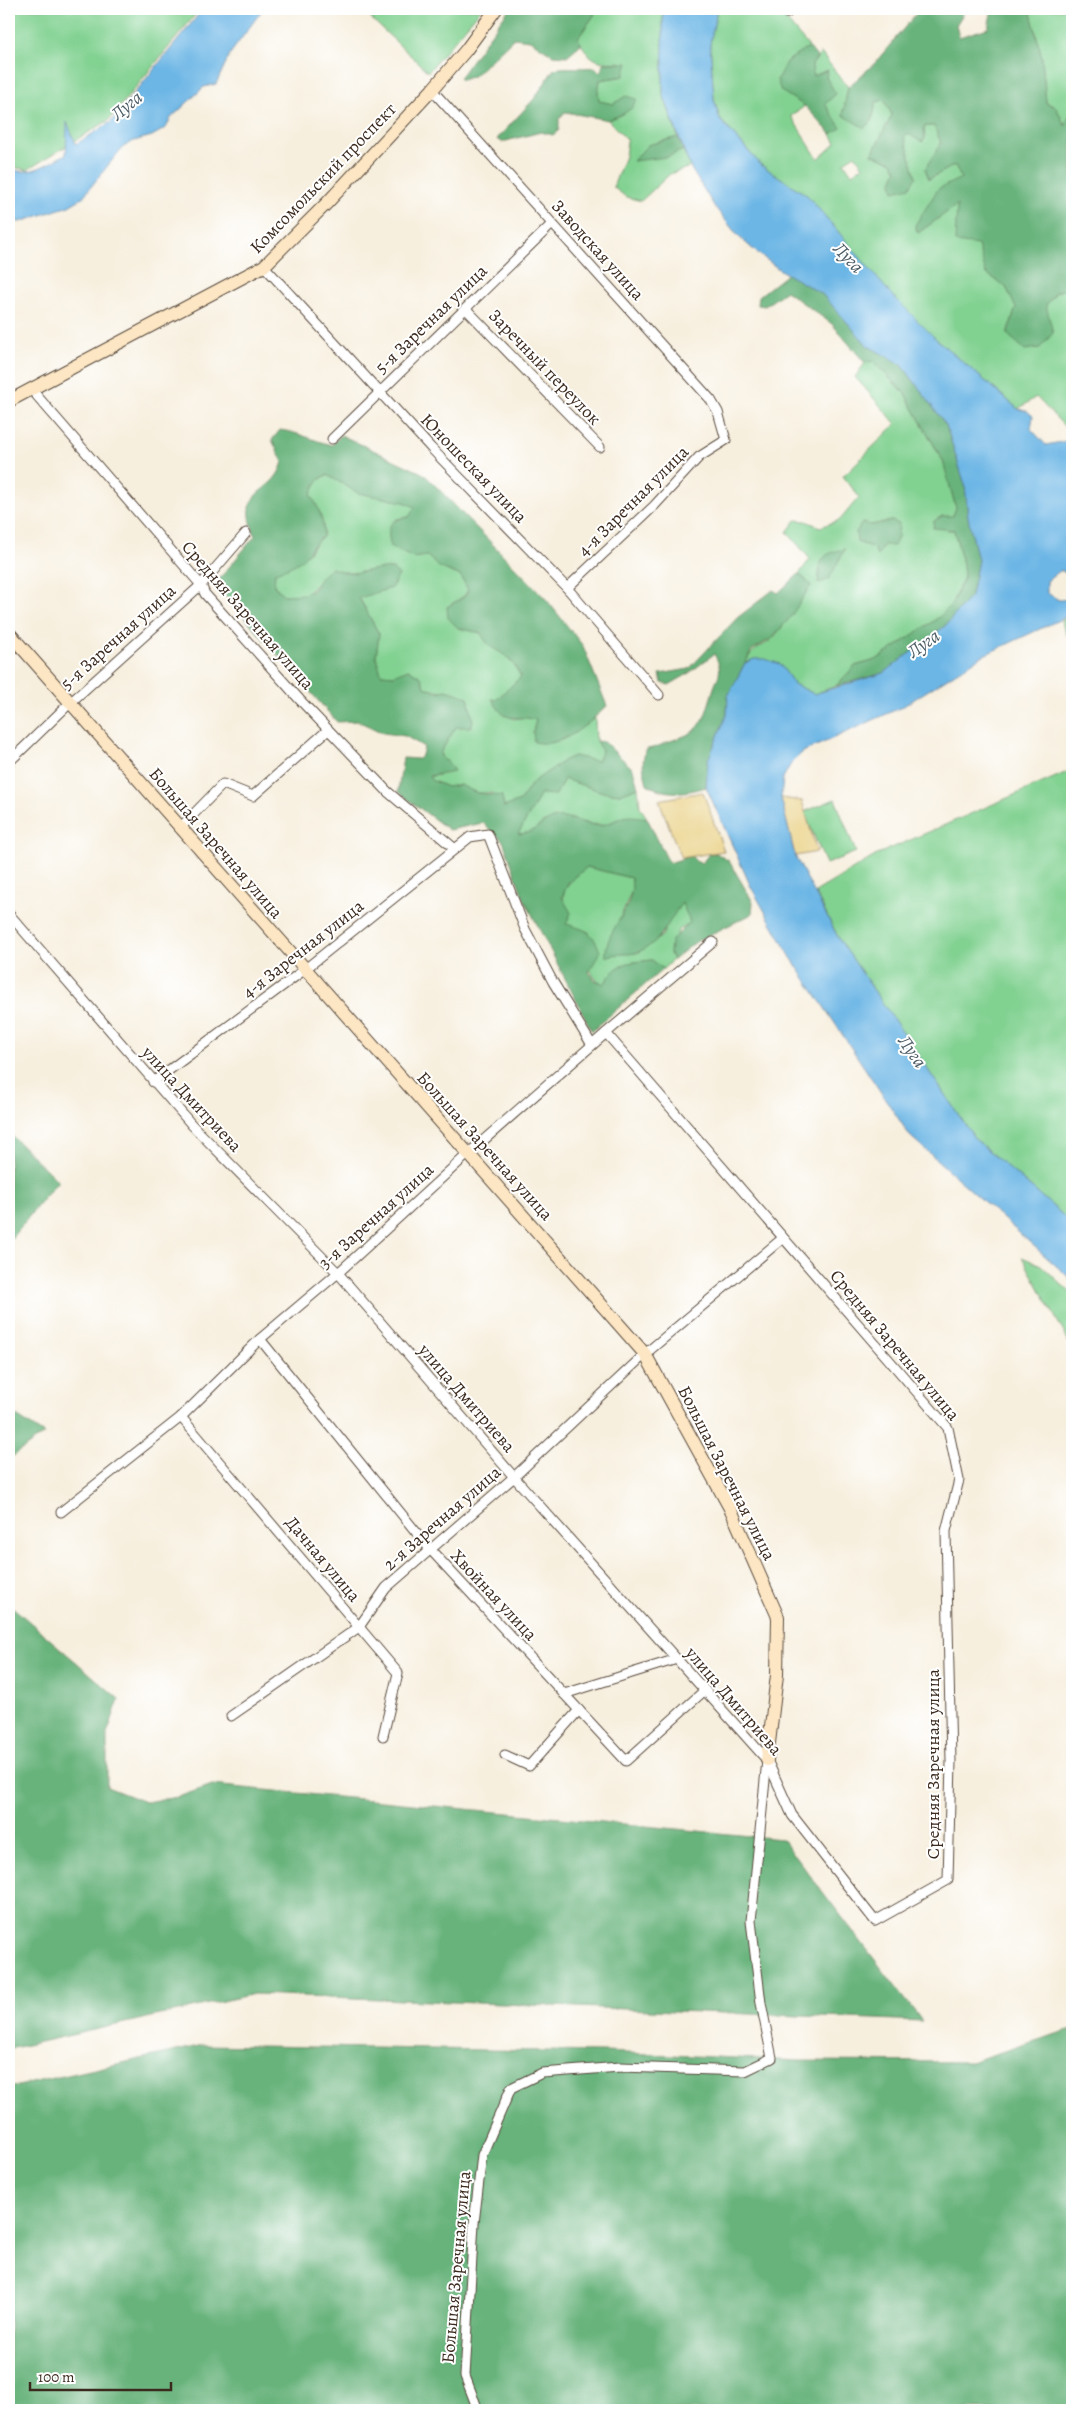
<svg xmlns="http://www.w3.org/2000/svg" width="1081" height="2419" viewBox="0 0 1081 2419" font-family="Alegreya,serif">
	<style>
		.green { fill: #81d191; stroke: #5e7e58; fill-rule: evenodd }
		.forest { fill: #68b37b; stroke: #526e4c }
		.sand { fill: #eeda9e; stroke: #94825e }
		.water { fill: #6cb6e5; stroke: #547082 }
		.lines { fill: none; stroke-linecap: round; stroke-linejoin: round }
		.street-casing { stroke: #57483b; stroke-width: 11 }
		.secondary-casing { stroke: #57483b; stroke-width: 14 }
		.street { stroke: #fff; stroke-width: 9 }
		.secondary { stroke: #fce6c4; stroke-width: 12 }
		.labels { text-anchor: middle; stroke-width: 4; stroke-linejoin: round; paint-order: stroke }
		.street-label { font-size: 18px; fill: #3b2a1e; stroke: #fff }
		.water-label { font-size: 19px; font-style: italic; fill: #4c5b64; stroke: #fff }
	</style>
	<rect width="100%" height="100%" fill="#fff"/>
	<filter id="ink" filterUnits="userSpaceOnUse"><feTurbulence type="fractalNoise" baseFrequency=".02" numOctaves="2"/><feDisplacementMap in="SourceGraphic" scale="10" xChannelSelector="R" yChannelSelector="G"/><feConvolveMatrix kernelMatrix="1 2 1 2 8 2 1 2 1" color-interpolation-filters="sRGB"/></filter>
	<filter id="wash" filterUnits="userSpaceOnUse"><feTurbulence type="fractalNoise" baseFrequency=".0096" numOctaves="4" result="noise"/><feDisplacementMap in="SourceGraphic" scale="20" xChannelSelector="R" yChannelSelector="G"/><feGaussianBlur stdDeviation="1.12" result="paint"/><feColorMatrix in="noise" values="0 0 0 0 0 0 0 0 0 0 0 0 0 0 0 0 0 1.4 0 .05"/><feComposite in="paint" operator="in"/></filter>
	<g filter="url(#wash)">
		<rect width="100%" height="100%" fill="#f7efde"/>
		<g class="green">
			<path d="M9 9H200L109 120 27 170 9 166Z"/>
			<path d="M361 9H481L428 72Z"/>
			<path d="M590 9H663V94L678 137 648 145 667 157 683 150 690 167 670 174 641 201 626 197 613 187 625 156 627 140 608 120 623 114 626 96 613 104 599 101 598 92 600 80 624 76 620 62C596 64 589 59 578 38L595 14Z"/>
			<path d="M717 9H772L788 22 809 47 786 62 781 91 805 106 791 116 818 159 836 143 831 134 840 128 825 104 835 94 826 77 827 71 813 76 812 65 821 53 848 87 843 115 872 121 876 102 884 100 892 115 872 154 892 162 897 170 892 182 916 177 904 136 908 134 925 139 924 126H934L941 143 926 169 929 179 955 165 961 178 915 225 918 233 957 205 978 245 986 273 1006 287 1016 308 1007 334 1046 305 1056 292 1072 287V434L1036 397 1018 409 936 339 889 292 808 196 761 165 720 119 714 99 710 44ZM855 155 863 166 852 174 844 162Z"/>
			<path d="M1030 9H1072V110L1065 126 1056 107 1046 103 1042 58Z"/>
			<path d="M873 361 905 394 943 461 956 508 947 530H954L963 564 964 577 951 605 938 618 876 660 855 666 836 686 814 694 794 684 780 664 754 659 745 663C756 643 761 650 774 637 788 621 799 603 811 585L799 574 810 559 787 532 796 520 806 521 820 527 840 520 859 497 843 476 896 424 855 377 865 363ZM892 521 874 548 857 542 862 523 871 525Z"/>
			<path d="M327 475 359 493 404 502 416 507 409 517 396 519 413 558 427 556 448 571 461 576 468 590 464 596 447 607 458 628 481 633C491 652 497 647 510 660 515 665 518 672 521 677L496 700 513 719 525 717 536 720 533 732 544 744 562 740 595 718 596 741 602 751 597 762 574 756 565 760 533 782 520 801 504 807 493 793H477L460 785 447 787 431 780 428 777 449 773 440 753 456 727 473 721 470 712V706C454 685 445 695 425 687L421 677 408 669 394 675 381 674 376 656 379 634 359 597 391 588 399 575 392 569C366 567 359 579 332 568 326 574 310 592 305 594 298 595 290 595 284 595L274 585 275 572C287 567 297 563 307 554 314 547 314 542 323 537 325 521 319 509 311 495L316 482Z"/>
			<path d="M1072 614V641L1070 642 1061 621Z"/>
			<path d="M1072 770V1223L975 1139 839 939 815 892 880 853Z"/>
			<path d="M564 779 603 792 620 794 638 787 640 807 647 818 625 817 603 825 589 824 569 818 544 822 530 833 518 834 541 794Z"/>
			<path d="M835 799 856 852 826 864 804 812Z"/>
			<path d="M587 867 631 878 633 888 615 930 613 954 637 953 662 936 671 917 682 902 690 922 678 931 670 953 673 960 663 969 652 960C626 963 619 961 604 984 583 975 589 952 589 932L566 924C561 890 560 889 587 867Z"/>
			<path d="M1022 1257 1041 1265 1072 1294V1358L1068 1340Z"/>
		</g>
		<g class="forest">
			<path d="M509 9H590L595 14 578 38 581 44 567 56 553 55 530 40 514 38 475 75 462 80 459 78Z"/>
			<path d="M920 9H966L956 25 959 37 988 28 992 9H1030L1042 58 1046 103 1056 107 1065 126 1072 110V287L1056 292 1046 305 1053 333 1040 348 1025 350 1007 334 1016 308 1006 287 986 273 978 245 955 242 957 205 918 233 915 225 938 189 961 178 955 165 929 179 925 169 941 143 934 126H924L925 139 922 142 908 134 904 136 916 177 910 187 894 191 892 182 897 170 892 162 872 154 892 115 884 100 876 102 872 121 864 128 843 115 848 87 874 64Z"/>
			<path d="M809 47 817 57 812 65 813 76 828 70 826 77 836 94 825 104 841 128 831 134 805 106 781 91 777 80 786 62Z"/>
			<path d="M603 63H628L624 76 600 80 598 92 599 101 613 104 626 96 637 99 632 108 623 114 608 120 565 112 559 119V130L553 135 541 132 502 142 497 139 534 99 554 69C568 66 581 69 595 67L601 73Z"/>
			<path d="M678 137 683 150 667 157 633 161 648 145Z"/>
			<path d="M787 274 822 294 868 346 902 365 946 425 965 485 968 517 978 560 971 596 945 626 884 673 836 686 855 666 876 660 938 618 951 605 964 578 963 564 954 530 933 528 934 521 942 516H953L956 508 943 461 905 394 873 361 865 363 832 324 786 291 765 306 758 305 759 296Z"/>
			<path d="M280 430C298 432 314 441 332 445L341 435 424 474 546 599 583 646 607 706C588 724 562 749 534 742L533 732 536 720C512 713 508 727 492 699L496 700 521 677C518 671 515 665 510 660 497 647 490 652 481 633L458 628 448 618 447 607 464 597 468 590 461 576 439 567 427 556 413 558 391 547C386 527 388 520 409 517L415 507 404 502 358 493 327 475C317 478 314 487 311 495 319 509 325 521 323 537 312 542 311 552 301 560 293 567 284 569 275 572L274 586 284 595C292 594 304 596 311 591 320 584 317 577 332 568 359 579 366 567 393 569L399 575 391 588 359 598 379 634 376 656 381 674 394 675 408 669 421 677 425 687 437 692 447 690 468 697 473 721 471 727H456L440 753 442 759 447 761 454 771 429 776 431 780 447 787 460 785 477 793 502 796 504 807 520 801 533 782 565 760 574 756 597 761 602 751 596 741 604 742 633 769 638 787 620 794 603 792 564 779 556 795 541 794 518 834C539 833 539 821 556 818 572 816 586 827 602 825 609 824 616 819 624 817 631 815 640 817 647 818L669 863 691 856 697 862 702 863 709 854 716 853 729 861 753 902 752 914 697 941 673 960 670 953 671 941 690 922 682 903C667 922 663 942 638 952 628 956 617 952 606 957 603 930 638 908 631 878L587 867 568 883 562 897 571 913 566 924C586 930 593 931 600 952L589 972 595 980 604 984C619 961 626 963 652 960L663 969 592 1031 524 899 503 841 483 823 449 830 398 792 403 758 418 759 422 755 424 747 405 736 383 733 358 721 337 722 215 584 255 536C236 484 273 498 283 462L272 440Z"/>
			<path d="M892 521 899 524 898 537 894 546 884 545 877 556 874 548 857 542 856 532 862 523 871 525Z"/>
			<path d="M845 549 829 579 818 584C820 559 820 554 845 549Z"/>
			<path d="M799 574 811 585 790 618 771 639 752 650 745 663 728 696 727 714 708 760 706 787C686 793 666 796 647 784 644 771 640 761 647 749 657 748 664 743 673 740 703 731 703 722 712 694 717 675 725 673 714 654L688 674 669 685 662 683 660 674 689 669 737 618 773 590 778 593Z"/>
			<path d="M9 1133 58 1181 9 1241Z"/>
			<path d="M9 1411 44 1434 9 1459Z"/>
			<path d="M9 1604 119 1699 107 1734V1787L145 1802 178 1797 212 1785 782 1839 922 2021 254 1994 9 2049Z"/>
			<path d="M1072 2029V2410H9V2088L203 2045 605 2052 803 2061 970 2062Z"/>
		</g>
		<g class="sand">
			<path d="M703 792 724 851 681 858 659 800Z"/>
			<path d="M781 798 802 801 817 852 795 856Z"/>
		</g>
		<g class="water">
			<path d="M203 9H263L230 54 216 84 204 87 171 118 166 128 152 136 134 141 122 148 82 198 69 206 20 222 9 221V168C29 178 48 163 66 154L67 122 76 144 111 122Z"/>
			<path d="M663 9H717L710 44 714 99 720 120 761 165 808 196 889 292 936 339 1018 409 1027 411 1033 416 1031 429 1046 445 1072 440V578L1061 570 1047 581V593L1059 600 1072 599V614L982 656 902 707 803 752 792 762 783 778 781 798 795 856 839 939 975 1139 1072 1223V1280L910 1136 790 956 751 887 706 787 708 760 727 714 728 696 745 663 754 659H765L780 664 794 684 814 694 884 673 945 626 971 596 978 560 968 517 965 485 946 425 902 365 868 346 822 294 780 270 755 251 738 236 714 206 690 167 663 94Z"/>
		</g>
	</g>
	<g filter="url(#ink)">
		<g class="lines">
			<defs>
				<g id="street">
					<path d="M787 13 791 9"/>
					<path d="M432 90 711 400 718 412 726 440 699 457 654 506 567 588"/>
					<path d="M264 266 431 448 567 588 659 695"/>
					<path d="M466 309 600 447"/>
					<path d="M31 389 201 585 205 594 300 700 388 792 455 849"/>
					<path d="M332 439 552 224"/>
					<path d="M9 762 70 703 201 585 246 533"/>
					<path d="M180 828 223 784 253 796 328 730"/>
					<path d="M9 914 192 1125 338 1273 514 1477 767 1760 792 1815 875 1921 948 1880 951 1762 946 1531 959 1480 948 1428 606 1033"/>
					<path d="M153 1082 304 970 470 837 488 834 525 929 553 982 592 1045"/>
					<path d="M260 1339 429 1548 626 1761 705 1690"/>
					<path d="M181 1417 398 1673 383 1736"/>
					<path d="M61 1512 181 1417 260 1339 338 1273 469 1153 606 1033 713 942"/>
					<path d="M564 1694 677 1659"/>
					<path d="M231 1716 359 1627 386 1588 514 1477 645 1354 783 1238"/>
					<path d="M505 1755 529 1766 579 1710"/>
					<path d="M478 2410 465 2376 474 2223 482 2155 511 2088 542 2073 620 2067 745 2071 772 2058 761 2003 751 1921 767 1760"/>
				</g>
				<g id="secondary">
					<path d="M9 401 264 266 327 203 432 90 466 50 496 9"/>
					<path d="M9 633 645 1354 731 1510 778 1617 777 1675 767 1760"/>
				</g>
			</defs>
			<use href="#street" class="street-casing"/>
			<use href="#secondary" class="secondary-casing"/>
			<use href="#street" class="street"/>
			<use href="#secondary" class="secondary"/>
		</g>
	</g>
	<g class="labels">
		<g class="street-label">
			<text transform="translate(323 178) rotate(-46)" y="6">Комсомольский проспект</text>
			<text transform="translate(598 250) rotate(48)" y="6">Заводская улица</text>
			<text transform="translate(431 319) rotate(-44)" y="6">5-я Заречная улица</text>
			<text transform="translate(545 367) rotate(46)" y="6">Заречный переулок</text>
			<text transform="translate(474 468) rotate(46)" y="6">Юношеская улица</text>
			<text transform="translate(633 501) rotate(-45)" y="6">4-я Заречная улица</text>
			<text transform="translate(248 615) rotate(49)" y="6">Средняя Заречная улица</text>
			<text transform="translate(118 637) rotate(-42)" y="6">5-я Заречная улица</text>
			<text transform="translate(216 843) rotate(49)" y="6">Большая Заречная улица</text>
			<text transform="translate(303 949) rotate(-38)" y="6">4-я Заречная улица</text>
			<text transform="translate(192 1099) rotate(47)" y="6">улица Дмитриева</text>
			<text transform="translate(485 1146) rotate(48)" y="6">Большая Заречная улица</text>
			<text transform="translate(376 1216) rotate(-42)" y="6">3-я Заречная улица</text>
			<text transform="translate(895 1345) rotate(50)" y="6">Средняя Заречная улица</text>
			<text transform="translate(467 1398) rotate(49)" y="6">улица Дмитриева</text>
			<text transform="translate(727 1473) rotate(63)" y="6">Большая Заречная улица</text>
			<text transform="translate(442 1518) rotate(-41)" y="6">2-я Заречная улица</text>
			<text transform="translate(323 1559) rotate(50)" y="6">Дачная улица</text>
			<text transform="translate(494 1595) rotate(47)" y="6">Хвойная улица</text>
			<text transform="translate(734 1701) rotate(49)" y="6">улица Дмитриева</text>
			<text transform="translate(933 1764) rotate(-90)" y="6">Средняя Заречная улица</text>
			<text transform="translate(456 2267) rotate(-85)" y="6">Большая Заречная улица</text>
		</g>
		<g class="water-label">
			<text transform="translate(126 105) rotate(-40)" y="7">Луга</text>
			<text transform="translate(849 257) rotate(46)" y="7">Луга</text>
			<text transform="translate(923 643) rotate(-36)" y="7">Луга</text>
			<text transform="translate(913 1051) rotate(55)" y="7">Луга</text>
		</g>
	</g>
	<rect width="1081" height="2419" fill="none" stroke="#fff" stroke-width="30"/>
	<path d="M30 2382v8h141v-8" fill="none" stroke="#3b2a1e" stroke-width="2.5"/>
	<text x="38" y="2382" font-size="15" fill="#3b2a1e" stroke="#ffffff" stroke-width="4" paint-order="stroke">100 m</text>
</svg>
